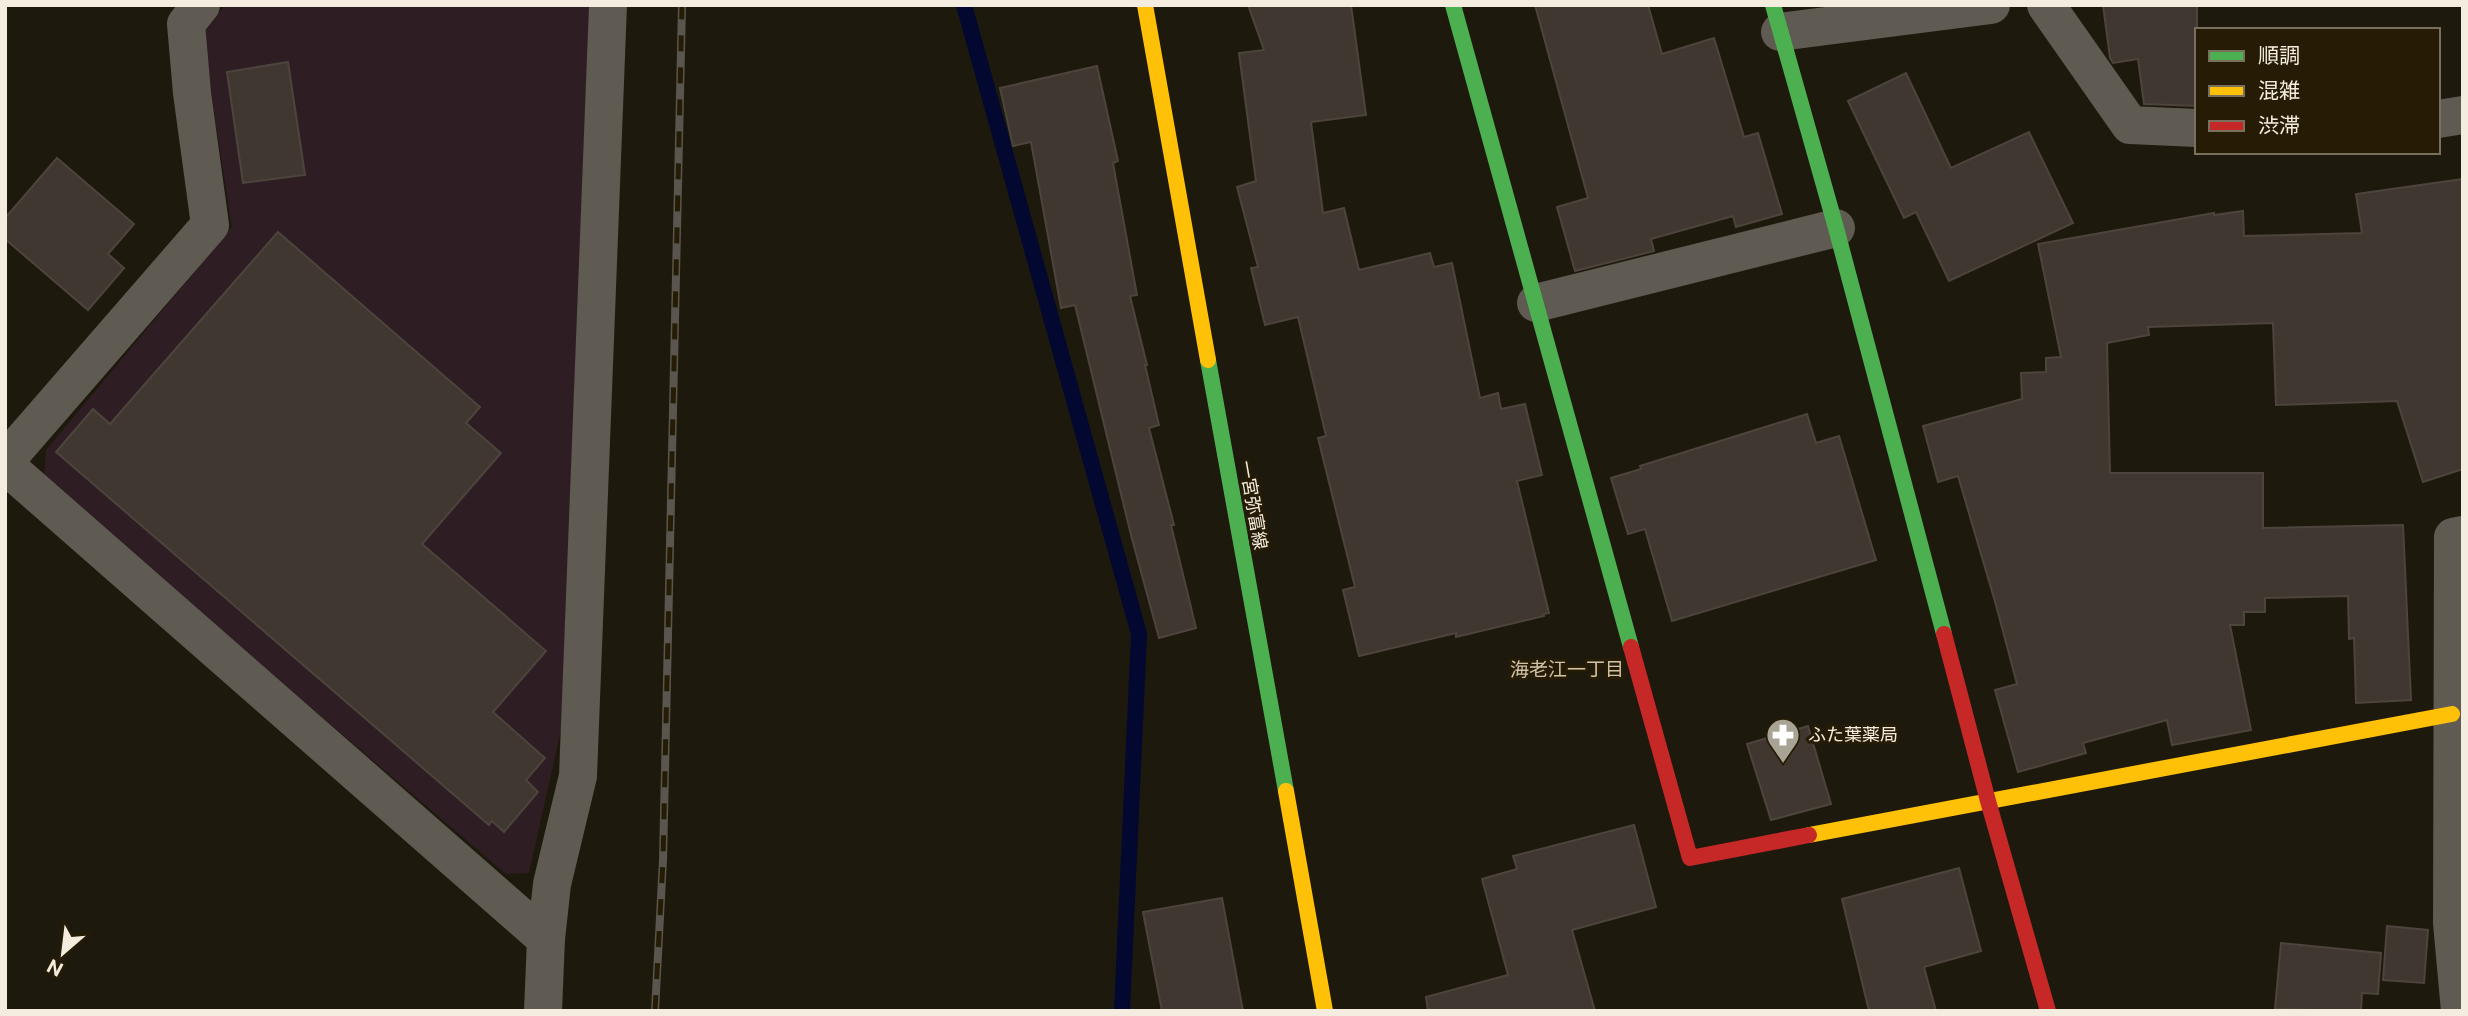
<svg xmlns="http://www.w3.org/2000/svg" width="2468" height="1016" viewBox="0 0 2468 1016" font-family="'Public Sans','Noto Sans JP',sans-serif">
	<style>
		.industrial { fill: #2e1e23 }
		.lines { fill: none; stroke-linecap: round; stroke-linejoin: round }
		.stream { stroke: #030830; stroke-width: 16 }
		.building { fill: #403830; stroke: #4c443d; stroke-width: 2 }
		.street { stroke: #5f5a52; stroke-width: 38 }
		.fast { stroke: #4caf50; stroke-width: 16 }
		.slow { stroke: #ffc107; stroke-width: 16 }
		.jam { stroke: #c62828; stroke-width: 16 }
		.rail-casing { stroke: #5a564e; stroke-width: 8 }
		.rail { stroke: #261c05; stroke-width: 5; stroke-dasharray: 16; stroke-linecap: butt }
		.labels { text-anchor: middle; stroke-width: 6; stroke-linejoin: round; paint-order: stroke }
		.street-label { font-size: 18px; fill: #f4eddf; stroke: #261c05 }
		.poi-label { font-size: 18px; fill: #f4eddf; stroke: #261c05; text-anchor: start }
		.neighbourhood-label { font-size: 19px; fill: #d1c3a8; stroke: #261c05 }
	</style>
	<rect width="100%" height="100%" fill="#1e190d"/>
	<path class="industrial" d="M225 5H589L562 726 529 873 506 874 44 480 46 450 232 227 202 34Z"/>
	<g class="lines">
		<path class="stream" d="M964 5 1139 634 1122 1011"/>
	</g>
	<g class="building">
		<path d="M1248 5H1351L1366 115 1311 122 1323 213 1344 208 1359 270 1430 253 1434 267 1452 263 1480 398 1498 393 1501 409 1525 404 1542 475 1517 481 1549 613 1544 614V616L1456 637V633L1359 656 1343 590 1355 587 1318 438 1326 436 1298 317 1265 325 1251 268 1258 267 1237 187 1256 181 1239 53 1264 50Z"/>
		<path d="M1535 5H1648L1662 54 1714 38 1744 137 1758 133 1782 214 1736 227 1733 216 1651 239 1654 251 1575 271 1557 207 1588 198Z"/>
		<path d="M2103 5H2197V106L2144 104 2138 59 2113 63 2110 58Z"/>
		<path d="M288 62 305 175 243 183 227 72Z"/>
		<path d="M1097 66 1118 161 1113 163 1137 295 1130 296 1147 365H1145L1159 425 1149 428 1174 525H1171L1196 628 1159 638 1131 535 1075 305 1061 308 1031 142 1013 146 1000 88Z"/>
		<path d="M1906 73 1951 168 2029 132 2073 223 1949 281 1916 212 1904 218 1848 101Z"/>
		<path d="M57 158 134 224 108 254 124 268 88 310 5 239V218Z"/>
		<path d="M2463 179V469L2423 482 2397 401 2276 405 2273 323 2148 327 2149 335 2107 343 2110 473H2263V528L2403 525 2411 700 2356 703 2354 638 2349 639 2348 596 2265 598V612H2244V625H2230L2251 730 2172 745 2167 720 2083 743 2086 753 2018 772 1995 690 2017 684 1996 605 1958 476 1938 482 1923 426 2022 399 2021 373 2046 372V358L2061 357 2038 244 2214 213V215L2243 211 2244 236 2362 233 2356 194Z"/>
		<path d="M278 232 480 407 466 423 501 453 422 544 546 651 493 712 545 758 526 780 538 792 504 832 492 821 489 825 56 452 93 409 110 424Z"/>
		<path d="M1807 414 1816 443 1839 436 1876 560 1672 621 1645 529 1628 534 1611 478 1641 469 1640 466Z"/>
		<path d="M1808 726 1831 804 1771 820 1747 744Z"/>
		<path d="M1634 825 1656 907 1572 930 1595 1011H1428L1426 997 1508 975 1482 879 1517 869 1513 856Z"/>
		<path d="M1959 868 1981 951 1924 967 1936 1011H1869L1842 899Z"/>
		<path d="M1222 898 1243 1011H1162L1143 912Z"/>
		<path d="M2387 926 2428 930 2424 983 2383 980Z"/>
		<path d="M2281 943 2381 953 2378 994 2362 993 2361 1011 2275 1009Z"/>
	</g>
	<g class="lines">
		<g class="street">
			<path d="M2046 5 2130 125 2197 128"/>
			<path d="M1780 32 1991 5"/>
			<path d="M2438 119 2463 115"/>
			<path d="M1536 303 1836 228"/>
			<path d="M5 461 210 225 192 93 186 24 201 5"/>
			<path d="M5 465 546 939"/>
			<path d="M543 1011 546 939 552 884 578 776 608 5"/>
			<path d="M2460 1011 2452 923 2453 537 2463 535"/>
		</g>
		<g class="fast">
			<path d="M1453 5 1631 647"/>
			<path d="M1773 5 1836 228 1944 634"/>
			<path d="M1208 360 1286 791"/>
		</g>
		<g class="slow">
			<path d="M1145 5 1208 360"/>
			<path d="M1286 791 1325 1011"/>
			<path d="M1809 835 2452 714"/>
		</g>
		<g class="jam">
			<path d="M1944 634 1988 801 2048 1011"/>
			<path d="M1631 647 1690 858 1809 835"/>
		</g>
		<defs>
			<path id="rail" d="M655 1011 663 860 682 5"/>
		</defs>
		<use href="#rail" class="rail-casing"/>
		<use href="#rail" class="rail"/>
	</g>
	<defs>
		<symbol id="pharmacy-pin" viewBox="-11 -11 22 30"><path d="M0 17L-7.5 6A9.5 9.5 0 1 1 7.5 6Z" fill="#a9a396" stroke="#261c05"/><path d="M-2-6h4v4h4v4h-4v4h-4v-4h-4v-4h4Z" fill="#fff"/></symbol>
	</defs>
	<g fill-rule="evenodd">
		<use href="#pharmacy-pin" x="1764" y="716" width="38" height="52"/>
	</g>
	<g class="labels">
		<g class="street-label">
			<text transform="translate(1253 505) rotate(80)" y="6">一宮弥富線</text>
		</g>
		<g class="poi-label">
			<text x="1808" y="741">ふた葉薬局</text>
		</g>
		<g class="neighbourhood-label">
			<text x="1567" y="676">海老江一丁目</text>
		</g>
	</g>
	<rect width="2468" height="1016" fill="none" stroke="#f4eddf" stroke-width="14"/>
	<rect x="2195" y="28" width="245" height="126" fill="#261c05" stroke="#78705c" stroke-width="2"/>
	<rect x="2209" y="51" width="35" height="10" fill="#4caf50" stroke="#78705c" stroke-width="2"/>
	<text x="2258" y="63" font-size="21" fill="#f4eddf">順調</text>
	<rect x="2209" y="86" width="35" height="10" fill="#ffc107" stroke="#78705c" stroke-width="2"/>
	<text x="2258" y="98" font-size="21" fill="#f4eddf">混雑</text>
	<rect x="2209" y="121" width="35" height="10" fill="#c62828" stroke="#78705c" stroke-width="2"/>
	<text x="2258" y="133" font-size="21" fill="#f4eddf">渋滞</text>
	<g transform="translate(63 953) rotate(208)" stroke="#261c05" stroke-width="5" paint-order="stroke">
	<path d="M0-5L12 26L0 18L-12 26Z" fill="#f4eddf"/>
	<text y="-10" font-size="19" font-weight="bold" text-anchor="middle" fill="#f4eddf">N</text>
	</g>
</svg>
